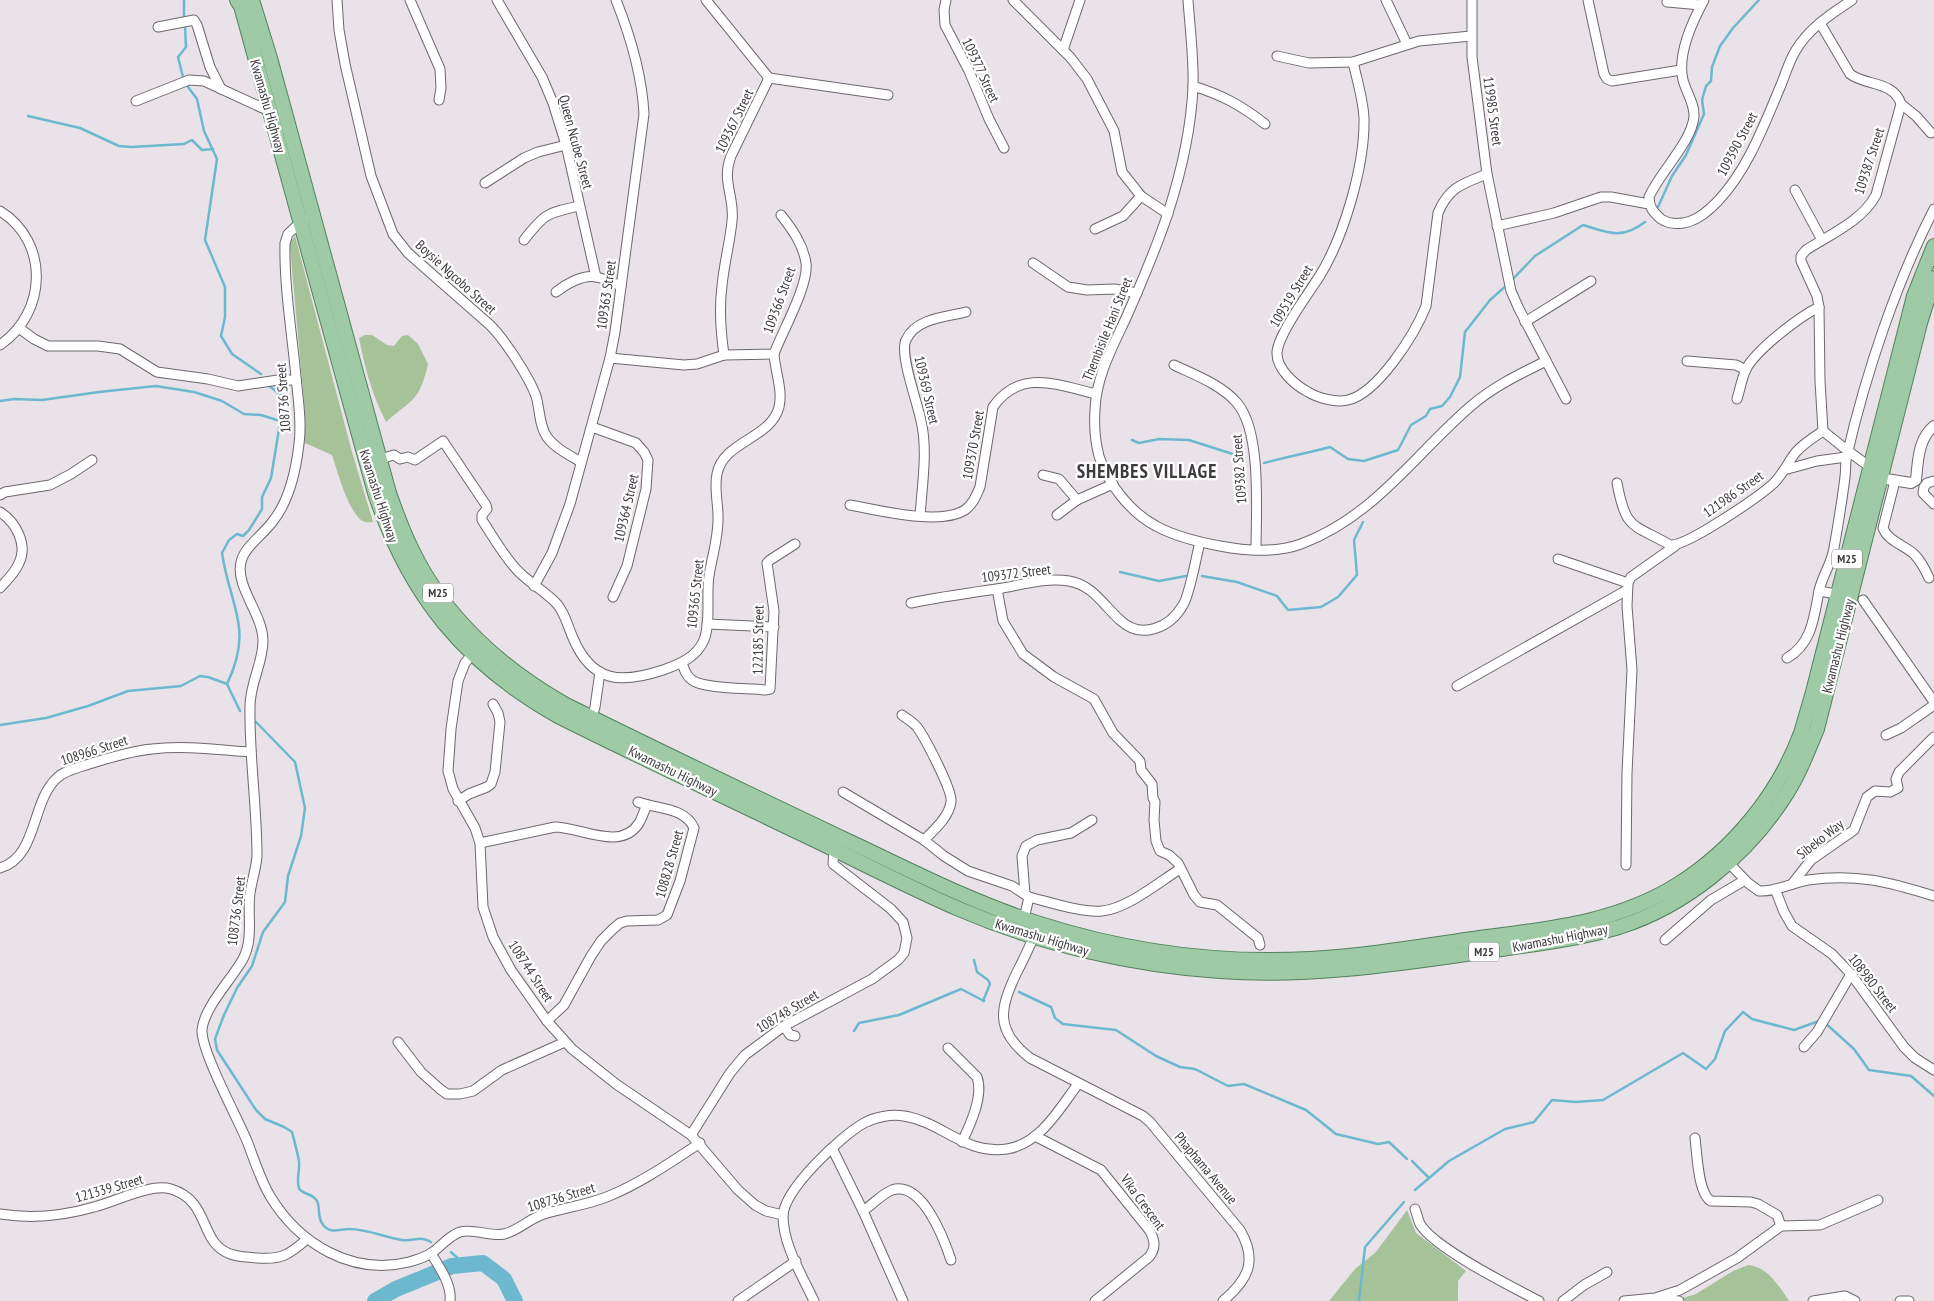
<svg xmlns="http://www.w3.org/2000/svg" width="1934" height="1301" viewBox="0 0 1934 1301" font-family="'PT Sans Narrow',sans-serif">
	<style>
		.green { fill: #a6c299 }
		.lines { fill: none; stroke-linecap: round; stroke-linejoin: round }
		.stream { stroke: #6cb9cf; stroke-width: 2.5 }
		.river { stroke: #6cb9cf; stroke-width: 16 }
		.minor-casing { stroke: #6e686e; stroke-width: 11 }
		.tertiary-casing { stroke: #6e686e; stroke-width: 12 }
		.primary-casing { stroke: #52825b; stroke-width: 16 }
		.minor { stroke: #fff; stroke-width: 9 }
		.tertiary { stroke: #fff; stroke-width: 10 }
		.primary { stroke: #9ecba6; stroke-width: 14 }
		.labels { text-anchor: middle; stroke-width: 4.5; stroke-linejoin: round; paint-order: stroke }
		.shield { fill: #fff; stroke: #787678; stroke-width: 1 }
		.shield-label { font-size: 12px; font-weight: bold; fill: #3e3b3e }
		.street-label { font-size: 14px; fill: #3e3b3e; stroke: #fff }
		.district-label { font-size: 19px; font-weight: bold; letter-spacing: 1px; fill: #3e3b3e; stroke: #fff }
	</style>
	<rect width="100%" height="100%" fill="#e9e2e9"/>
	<g class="green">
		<path d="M295 236 352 452 373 522C371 522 368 523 365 522 350 518 337 470 332 455L305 443V413L290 247V242Z"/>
		<path d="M365 335H372L387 345 394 346 402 336 408 335 418 344 428 364C419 402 412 399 386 422 372 395 365 368 359 338Z"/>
		<path d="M1407 1210 1416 1233 1466 1271 1458 1281V1301H1329L1355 1269 1376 1252Z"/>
		<path d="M1748 1265C1767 1266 1779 1286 1789 1301H1673L1696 1294 1733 1271Z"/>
	</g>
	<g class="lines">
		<g class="stream">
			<path d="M184 0V21"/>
			<path d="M183 77 178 57 186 47 185 26"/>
			<path d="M185 83 197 99 204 131 217 159 205 240 225 287V317L221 336 232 354 261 374"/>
			<path d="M28 116 80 128 119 146 131 147 184 144 192 140 202 150 213 149"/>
			<path d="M1658 207 1672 176 1686 155 1704 114 1702 100 1706 86 1711 81 1712 67 1720 46 1733 28 1759 0"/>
			<path d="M1511 281 1535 256 1583 225C1609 233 1621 240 1645 222"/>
			<path d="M0 401 14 399 42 400 99 392 156 386 194 392 222 401 244 414 261 415 280 421"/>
			<path d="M1132 440 1139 443 1159 439 1189 440 1242 457"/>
			<path d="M1264 463C1286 457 1308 453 1330 447L1348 459 1364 461 1398 450 1411 425 1426 416 1430 409 1442 406 1450 397 1460 377 1465 332 1490 300 1507 285"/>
			<path d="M1120 572 1159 581 1186 576"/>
			<path d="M1202 576 1237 582 1277 596 1288 610 1321 607 1338 597 1357 575 1354 540 1363 522"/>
			<path d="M227 684C254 628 230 607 222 553L229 540 237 534 243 536 249 530 262 509V497L271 478 279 429 282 396 268 385"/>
			<path d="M256 722 295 762 305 808 301 836 288 876 285 902 263 932 252 966 237 988 224 1015 215 1039 217 1050 256 1110 265 1119 284 1127 292 1132C293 1136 299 1158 299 1162 300 1170 296 1180 299 1188 302 1195 313 1193 317 1201 321 1209 316 1217 324 1226 331 1234 340 1229 349 1229 367 1229 384 1237 402 1240 413 1242 419 1235 431 1242"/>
			<path d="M0 725 46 718 88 706 128 691 181 686 200 676 208 677 227 684 240 711"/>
			<path d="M974 960 977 972 988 980 990 984 983 1001"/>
			<path d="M1019 992 1051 1007 1055 1018 1063 1024 1116 1030 1156 1056 1180 1067 1195 1069 1228 1086 1244 1084 1306 1110 1336 1134 1378 1144 1389 1142 1407 1159"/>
			<path d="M1824 1022 1854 1049 1869 1070 1911 1076 1934 1096"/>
			<path d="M854 1031 859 1023 899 1015 961 989 984 1001"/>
			<path d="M1412 1161 1429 1178"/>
			<path d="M1415 1190 1449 1161 1505 1129 1534 1122 1552 1100 1576 1102 1603 1100 1683 1053 1706 1069 1715 1059 1725 1031 1743 1012 1752 1019 1794 1030 1819 1021"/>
			<path d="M451 1252 465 1265"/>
			<path d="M1359 1301 1365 1247 1404 1202"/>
		</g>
		<path class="river" d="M375 1301 396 1289 452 1266 483 1263 504 1279 515 1301"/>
		<defs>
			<g id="minor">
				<path d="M337 0 339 30 345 64 371 176 393 234 408 253 490 325C505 340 529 377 536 396 540 409 539 426 547 437 555 448 569 455 581 462"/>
				<path d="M410 0 440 69 441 88 439 100"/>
				<path d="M497 0 542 77 553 103 566 145 596 277"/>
				<path d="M706 0 769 78"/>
				<path d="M946 0 944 10 945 25 969 71 989 119 1004 148"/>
				<path d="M1013 0 1070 57 1087 79 1114 131 1122 172 1141 196 1168 214"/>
				<path d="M1188 0C1190 29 1194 59 1193 87 1191 130 1181 173 1168 213 1156 249 1141 284 1126 318 1112 348 1096 377 1095 410 1094 425 1095 441 1099 456 1107 483 1131 513 1156 526 1176 537 1198 542 1220 546 1246 551 1276 553 1301 544 1374 517 1415 454 1471 406 1494 386 1520 374 1546 361"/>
				<path d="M1386 0 1407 44"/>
				<path d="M1472 0V57L1487 174 1511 291 1519 309 1566 399"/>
				<path d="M1588 0 1604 74 1607 79 1612 81 1681 70"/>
				<path d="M1704 0C1692 22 1677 55 1683 80 1686 92 1695 104 1694 117 1691 143 1660 172 1649 197 1649 207 1653 212 1661 219 1667 223 1676 224 1683 223 1697 221 1708 211 1718 201 1748 169 1764 125 1781 85 1786 73 1789 61 1796 50 1809 28 1831 14 1852 0"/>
				<path d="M1667 2 1701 5"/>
				<path d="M1820 23 1850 74C1866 86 1894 81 1901 104L1876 195C1862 221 1831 234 1806 250L1801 256V261L1817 296 1819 307 1820 381 1823 431"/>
				<path d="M158 27 194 20 197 25 210 67 221 89"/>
				<path d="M1063 50 1080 0"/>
				<path d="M1277 56 1309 63 1353 62 1419 41 1471 36"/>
				<path d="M1353 62C1357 80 1363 99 1364 118 1365 165 1344 237 1319 277 1308 294 1279 333 1277 352 1276 369 1295 385 1308 392 1318 398 1336 403 1348 400 1378 393 1415 334 1426 306L1438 213C1449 187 1462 184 1487 174"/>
				<path d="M769 78 888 95"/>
				<path d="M1193 86C1222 95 1241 105 1265 124"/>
				<path d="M136 101 189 80 204 81 269 111"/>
				<path d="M1901 104 1916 116 1931 133"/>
				<path d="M485 183 524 158 538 152 566 145"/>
				<path d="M1795 190 1822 240"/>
				<path d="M0 211C50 242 47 313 0 345"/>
				<path d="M304 219 288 234 285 243C284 287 292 333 296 377 298 399 302 422 299 444 296 470 289 501 273 521 264 534 244 547 241 562 235 587 263 614 263 641 263 663 250 683 250 706 249 756 257 806 257 856 256 869 252 880 250 893 247 915 254 938 243 959 232 979 204 1007 202 1030 201 1051 237 1117 247 1141 254 1159 260 1179 270 1196 299 1244 352 1276 409 1262 416 1260 423 1258 430 1254 440 1248 448 1236 460 1232 474 1228 490 1237 504 1234 518 1231 530 1218 544 1214 566 1207 588 1205 609 1196 641 1183 671 1162 700 1143"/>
				<path d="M1497 226 1554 213 1601 197H1611L1649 204"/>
				<path d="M1095 229 1123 216 1141 196"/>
				<path d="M524 240C544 214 547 213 579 206"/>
				<path d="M1033 263 1068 287 1087 290 1114 289 1137 293"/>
				<path d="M556 292C566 284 583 274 597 277 605 279 613 283 621 286"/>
				<path d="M1525 322 1591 281"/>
				<path d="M19 328 34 339 48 346H98L120 349 157 372 208 379 238 386 278 380H296"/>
				<path d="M724 355C721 334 719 308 722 286 724 264 730 242 732 221 735 197 721 181 731 156L769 78"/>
				<path d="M610 358 684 365 697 364 724 355 774 354C782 332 809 285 806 263 803 244 792 229 781 215"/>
				<path d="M1687 361 1736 365 1746 370"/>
				<path d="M1174 365C1195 375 1222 385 1237 403 1262 432 1256 512 1256 550"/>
				<path d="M1737 399C1740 389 1742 378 1746 369 1757 349 1799 317 1819 307"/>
				<path d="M592 427 636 443 644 452 648 460 646 489 627 566 613 597"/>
				<path d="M1823 431 1848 451 1870 467"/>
				<path d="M380 459 394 455 400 459 408 457 415 460 443 441 486 505 487 509 482 515V520C494 538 504 557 519 572 531 584 546 592 557 604 565 613 568 627 573 638 592 683 621 684 663 670 680 664 697 657 704 640 711 622 706 595 709 576 712 556 719 536 718 516 718 503 714 488 717 474 723 441 771 439 779 407 783 390 775 371 774 354"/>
				<path d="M1784 470 1817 461 1846 457"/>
				<path d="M1043 475 1059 479 1077 500"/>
				<path d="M1895 481 1883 528C1888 541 1904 545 1914 554 1921 561 1925 569 1929 578"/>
				<path d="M1934 481 1927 483 1924 487 1923 493 1934 504"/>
				<path d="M1617 483C1626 531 1632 523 1670 545 1686 547 1760 496 1774 483 1783 474 1788 462 1796 452 1804 443 1814 437 1823 431"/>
				<path d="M0 495 5 492 50 485 71 474 92 460"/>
				<path d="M850 505C878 510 940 526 965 510 973 504 976 496 980 487L993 407C1020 368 1058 385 1096 394"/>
				<path d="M0 512C16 522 28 545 19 563 15 573 7 580 0 588"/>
				<path d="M1057 515 1077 500 1113 484"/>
				<path d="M920 516C922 487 928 449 921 421 918 404 899 354 906 340 916 318 946 317 966 312"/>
				<path d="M1558 559 1628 583"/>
				<path d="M534 586 552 553 570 504 610 358 615 332 644 114C642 76 630 35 616 0"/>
				<path d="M997 589 1003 621 1023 654 1054 677 1094 699 1113 733 1140 761 1141 770 1152 784 1153 798 1155 802 1154 820 1156 841 1160 851 1169 855 1178 863 1194 895 1200 902 1217 905 1258 938 1260 945"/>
				<path d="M1842 595 1819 591C1822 576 1832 563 1834 548 1838 525 1842 501 1845 477 1846 470 1845 462 1847 455 1866 373 1896 283 1934 209"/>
				<path d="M1863 600 1934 702"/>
				<path d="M911 603C940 597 969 593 997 589 1021 585 1046 577 1069 581 1093 585 1104 606 1120 620 1141 640 1170 628 1183 605 1190 594 1196 557 1200 542"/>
				<path d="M707 624 774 627"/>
				<path d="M476 650 465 663 458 681 451 729 448 771 453 789 475 828 480 843 483 907 493 937 511 970 547 1021 572 1049 616 1084 691 1135 738 1190 755 1205 766 1211 783 1215"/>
				<path d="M1787 658C1812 644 1814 617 1819 591"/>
				<path d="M682 663C684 669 686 676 692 680 703 689 749 688 765 690L770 689 774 611 767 563 770 560 795 544"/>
				<path d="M1457 686 1627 590"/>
				<path d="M902 715C907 719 913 722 917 727 925 738 953 791 951 802 949 817 934 830 924 840"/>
				<path d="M591 720 595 707 600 672"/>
				<path d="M1886 735 1901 728 1934 705"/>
				<path d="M843 792 924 840 944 856 968 871 1012 886 1029 897 1024 919"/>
				<path d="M458 801 469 794 487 787 491 784 495 772 500 722 498 713 493 704"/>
				<path d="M480 843 555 827C580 827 621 852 639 823 642 818 644 811 647 805"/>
				<path d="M1726 860 1748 883 1759 891C1776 892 1791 883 1808 880 1856 873 1889 882 1934 896"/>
				<path d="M1626 865 1627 773 1632 670 1627 606 1628 583 1631 577 1675 546"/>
				<path d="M0 868C38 857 31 801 57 778 65 770 78 768 89 764 109 758 130 751 152 749 185 745 218 750 251 752"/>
				<path d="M1792 884 1811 860 1854 830 1867 797 1875 791 1890 792 1898 788 1896 779 1899 772 1934 737"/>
				<path d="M1775 889 1784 912 1792 926 1832 954 1851 974 1904 1047 1915 1058 1934 1070"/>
				<path d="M1025 894 1022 856 1026 846 1037 840 1071 833 1092 820"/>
				<path d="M1029 897C1049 902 1082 913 1102 911 1127 909 1159 882 1180 869"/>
				<path d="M1036 932C1030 945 1024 959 1017 972 1000 1008 994 1030 1030 1058L1143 1116 1150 1122 1240 1230C1258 1261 1248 1280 1223 1301"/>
				<path d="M1665 940 1711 900 1745 880"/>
				<path d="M547 1021 564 1005 591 956 601 941 613 929 620 923 627 921 658 920 667 915 680 881 694 828C685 807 656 809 638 802"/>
				<path d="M784 1026 790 1035 795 1036"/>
				<path d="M398 1042 421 1072 440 1089 447 1094H460L473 1091 502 1070 565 1042"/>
				<path d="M1804 1047 1817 1032 1851 974"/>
				<path d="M948 1048 977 1077C984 1096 970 1125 962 1142"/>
				<path d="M691 1135 730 1073 745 1055 784 1026 872 979 898 960 904 953 907 938 903 922 891 909 833 864 834 849"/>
				<path d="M1035 1136 1101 1170 1150 1231C1155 1241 1156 1248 1149 1257L1095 1301"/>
				<path d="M1695 1138C1697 1153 1698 1194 1711 1201L1751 1202 1758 1204 1777 1215 1781 1226"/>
				<path d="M832 1148 863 1211 903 1301"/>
				<path d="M1415 1209C1417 1214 1418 1220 1420 1224 1434 1248 1512 1287 1539 1301"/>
				<path d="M863 1211C872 1205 882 1194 892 1190 922 1180 944 1239 951 1260"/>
				<path d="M0 1214C31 1219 63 1216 94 1207 115 1202 150 1183 171 1189 208 1200 200 1237 224 1251 233 1257 246 1257 257 1258 281 1260 289 1255 307 1239"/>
				<path d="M431 1253C439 1267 452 1284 450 1301"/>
				<path d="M1661 1299 1679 1301"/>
				<path d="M738 1301 796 1261"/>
				<path d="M814 1301C802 1275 783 1245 783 1216 784 1189 841 1136 864 1123 875 1117 891 1114 904 1116 942 1122 965 1155 1007 1149 1040 1144 1060 1108 1078 1084"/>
				<path d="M1563 1301 1584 1285 1607 1272"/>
				<path d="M1624 1301 1655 1298 1680 1290 1737 1258 1781 1226 1820 1225 1878 1200"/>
				<path d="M1813 1301 1845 1296 1855 1301"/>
				<path d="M1900 1301H1909"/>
			</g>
			<path id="tertiary" d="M1880 478 1911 483 1916 480C1918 461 1918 439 1934 426"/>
			<g id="primary">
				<path d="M237 0 241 6 375 493C409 595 464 663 558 716 638 756 719 794 800 833 853 858 906 886 959 909 1040 944 1132 965 1220 971 1312 978 1403 963 1494 950 1536 944 1578 939 1619 927 1685 906 1745 857 1783 799 1798 777 1807 753 1817 729L1920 323 1934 278"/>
				<path d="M252 0 270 58 389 493C396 513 403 532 412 550 444 617 502 669 566 705 659 751 753 796 848 841 910 870 971 902 1037 923 1124 951 1218 964 1310 959 1367 956 1423 946 1480 938 1548 929 1616 923 1677 885 1733 850 1778 795 1801 733 1805 720 1809 706 1813 692L1914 296 1934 246"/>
			</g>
		</defs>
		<use href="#minor" class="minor-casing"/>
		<use href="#tertiary" class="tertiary-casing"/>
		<use href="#primary" class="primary-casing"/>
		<use href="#minor" class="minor"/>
		<use href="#tertiary" class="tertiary"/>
		<use href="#primary" class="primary"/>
	</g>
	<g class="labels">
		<g class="shield">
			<rect x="1832" y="549.5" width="30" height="19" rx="4"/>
			<rect x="423" y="583.5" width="30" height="19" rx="4"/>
			<rect x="1469" y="942.5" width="30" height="19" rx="4"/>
		</g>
		<g class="shield-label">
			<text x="1847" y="563">M25</text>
			<text x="438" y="597">M25</text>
			<text x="1484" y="956">M25</text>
		</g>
		<g class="street-label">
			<text transform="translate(981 70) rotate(65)" y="5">109377 Street</text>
			<text transform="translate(268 106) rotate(74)" y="5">Kwamashu Highway</text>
			<text transform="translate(1493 111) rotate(82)" y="5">119985 Street</text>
			<text transform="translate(734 121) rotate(-64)" y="5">109367 Street</text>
			<text transform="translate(576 142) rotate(75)" y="5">Queen Ncube Street</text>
			<text transform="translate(1737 144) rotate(-62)" y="5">109390 Street</text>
			<text transform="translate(1869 161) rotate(-72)" y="5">109387 Street</text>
			<text transform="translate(456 277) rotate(42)" y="5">Boysie Ngcobo Street</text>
			<text transform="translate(606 295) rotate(-82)" y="5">109363 Street</text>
			<text transform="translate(1291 296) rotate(-59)" y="5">109519 Street</text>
			<text transform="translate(779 300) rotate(-70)" y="5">109366 Street</text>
			<text transform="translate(1107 329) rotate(-68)" y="5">Thembisile Hani Street</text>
			<text transform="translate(927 390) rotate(77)" y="5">109369 Street</text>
			<text transform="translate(283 398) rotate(-94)" y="5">108736 Street</text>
			<text transform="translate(973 445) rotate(-80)" y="5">109370 Street</text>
			<text transform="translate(1239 469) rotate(-94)" y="5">109382 Street</text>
			<text transform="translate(1733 494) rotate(-35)" y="5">121986 Street</text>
			<text transform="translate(379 496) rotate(72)" y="5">Kwamashu Highway</text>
			<text transform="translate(626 508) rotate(-77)" y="5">109364 Street</text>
			<text transform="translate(1016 573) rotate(-7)" y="5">109372 Street</text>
			<text transform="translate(695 594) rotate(-84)" y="5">109365 Street</text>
			<text transform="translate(758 640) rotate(-89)" y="5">122185 Street</text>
			<text transform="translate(1838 646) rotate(-76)" y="5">Kwamashu Highway</text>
			<text transform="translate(94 750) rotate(-18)" y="5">108966 Street</text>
			<text transform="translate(673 771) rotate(26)" y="5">Kwamashu Highway</text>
			<text transform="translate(1820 839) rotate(-38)" y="5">Sibeko Way</text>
			<text transform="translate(669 864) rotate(-74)" y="5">108828 Street</text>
			<text transform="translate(236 911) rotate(-83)" y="5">108736 Street</text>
			<text transform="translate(1042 937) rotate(17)" y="5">Kwamashu Highway</text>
			<text transform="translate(1560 938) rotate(-11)" y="5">Kwamashu Highway</text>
			<text transform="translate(531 971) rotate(57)" y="5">108744 Street</text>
			<text transform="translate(1873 983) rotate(52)" y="5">108980 Street</text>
			<text transform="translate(787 1011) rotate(-31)" y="5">108748 Street</text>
			<text transform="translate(1206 1168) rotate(50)" y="5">Phaphama Avenue</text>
			<text transform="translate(109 1188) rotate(-16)" y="5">121339 Street</text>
			<text transform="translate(561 1197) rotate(-17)" y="5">108736 Street</text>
			<text transform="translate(1143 1202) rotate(54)" y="5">Vika Crescent</text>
		</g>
		<g class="district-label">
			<text x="1147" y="478">SHEMBES VILLAGE</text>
		</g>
	</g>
</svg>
